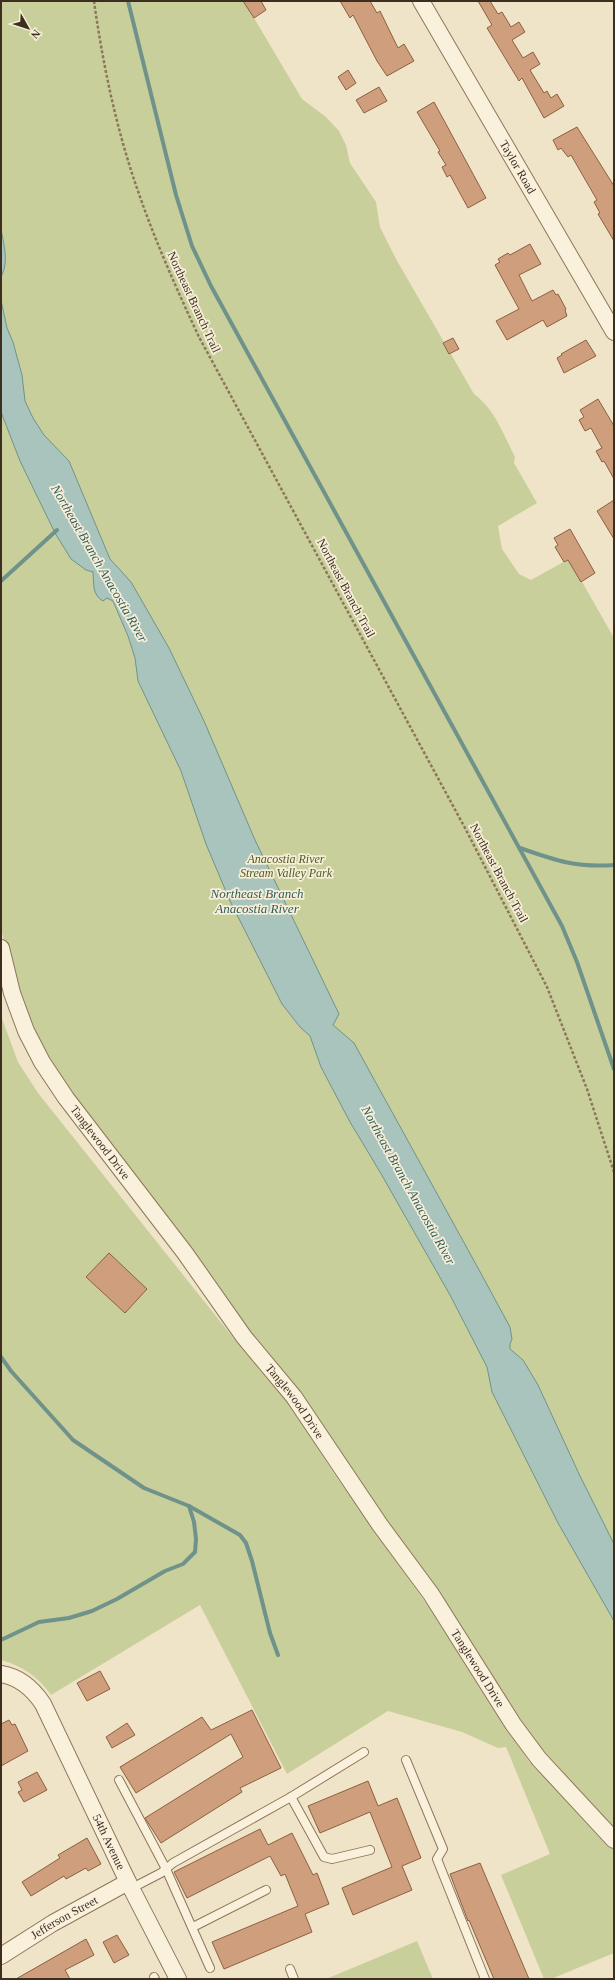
<svg xmlns="http://www.w3.org/2000/svg" width="615" height="1980" viewBox="0 0 615 1980" font-family="'Times New Roman',serif">
	<style>
		.green { fill: #c9cf9b }
		.water { fill: #a9c4bc; stroke: #6f938a }
		.lines { fill: none; stroke-linecap: round; stroke-linejoin: round }
		.stream { stroke: #6f938a; stroke-width: 4 }
		.building { fill: #cf9f7d; stroke: #8d5f41 }
		.service-casing { stroke: #8d765c; stroke-width: 10 }
		.minor-casing { stroke: #8d765c; stroke-width: 18 }
		.path { stroke: #8d765c; stroke-width: 2.5; stroke-dasharray: 3 2; stroke-linecap: butt }
		.service { stroke: #faf1dc; stroke-width: 8 }
		.minor { stroke: #faf1dc; stroke-width: 16 }
		.labels { text-anchor: middle; stroke-width: 3.5; stroke-linejoin: round; paint-order: stroke }
		.street-label { font-size: 12px; fill: #3d2e20; stroke: #f7eed8 }
		.park-label { font-size: 12px; font-style: italic; fill: #4d5a26; stroke: #f7eed8 }
		.water-label { font-size: 13px; font-style: italic; fill: #2f5d5a; stroke: #f7eed8 }
	</style>
	<rect width="100%" height="100%" fill="#f0e4c8"/>
	<g class="green">
		<path d="M1 1H244L302 99 326 117 339 131 346 145 350 163 376 202 380 227 396 259 474 394C495 409 504 436 515 457L514 463 537 503 498 526 502 549 519 574 531 580 569 559 614 638V1831L566 1782 525 1730 256 1342 60 1089 21 1007 1 929Z"/>
		<path d="M1 1016 18 1062 38 1093 239 1345 282 1393 335 1475 430 1609 528 1760 614 1849V1953L551 1979H544L501 1875 550 1854 506 1747 498 1748 462 1732 388 1711 287 1774 200 1605 51 1695C38 1677 23 1666 1 1660Z"/>
		<path d="M417 1941 433 1979H326Z"/>
	</g>
	<g class="water">
		<path d="M1 229C4 246 9 262 1 277Z"/>
		<path d="M1 300 7 328 13 342 22 375 25 401 33 418 44 435 69 461 110 559 131 582 169 648 204 721 255 840 339 1014 333 1025 354 1043 478 1268 510 1327 512 1339 510 1344V1349L523 1360 538 1385 580 1476 614 1544V1621L558 1523 492 1392 487 1367 450 1295 380 1172 350 1122 321 1067 310 1036 300 1027 282 1004 230 901 206 844 181 771 138 681 135 658 128 636 113 601 107 598 103 601C92 595 94 584 93 572L86 570 71 559 55 533 20 461 1 412Z"/>
	</g>
	<g class="lines">
		<g class="stream">
			<path d="M128 1 176 195 192 246 211 286 562 926 577 962 614 1069"/>
			<path d="M1 581 57 530"/>
			<path d="M520 848C554 860 576 868 614 865"/>
			<path d="M1 1357 11 1371 73 1440 144 1488 189 1506 240 1535 246 1543 252 1561 270 1633 278 1655"/>
			<path d="M1 1640 39 1622 69 1618 92 1611 117 1599 165 1571 183 1564 195 1552 196 1539 194 1522 189 1506"/>
		</g>
	</g>
	<g class="building">
		<path d="M243 1H261L266 10 254 18Z"/>
		<path d="M340 1H370L377 13 380 11 398 48 404 44 414 61 387 76 377 61 353 15 350 18Z"/>
		<path d="M478 1H490L498 14 502 12 511 27 519 22 525 32 512 40 523 58 533 52 540 64 530 70 544 93 547 91 551 98 557 94 564 106 544 118 522 78 519 81 487 28 492 25Z"/>
		<path d="M348 70 356 83 346 90 338 77Z"/>
		<path d="M379 87 387 101 364 113 356 100Z"/>
		<path d="M434 102 486 198 468 208 450 175 447 177 442 167 446 165 438 152 440 151 417 112Z"/>
		<path d="M577 127 614 186V241L598 214 600 213 594 202 597 200 571 155 568 157 561 148 558 150 553 140Z"/>
		<path d="M530 244 541 264 519 275 532 301 553 290 556 295 558 294 566 309 565 310 567 316 547 327 543 320 507 340 496 321 519 309 495 265 500 262 498 259 508 253 510 255Z"/>
		<path d="M453 338 459 349 449 354 443 343Z"/>
		<path d="M586 340 596 356 564 373 557 358 562 355 561 354Z"/>
		<path d="M598 399 614 426V479L604 461 602 462 596 451 602 448 591 428 585 431 579 420 584 417 580 410Z"/>
		<path d="M614 500V539L597 511Z"/>
		<path d="M570 529 595 573 581 582 568 560 564 562 555 547 558 545 554 538Z"/>
		<path d="M109 1253 147 1289 125 1313 86 1277Z"/>
		<path d="M100 1671 110 1689 87 1701 77 1683Z"/>
		<path d="M252 1710 281 1768 240 1788 242 1792 161 1843 145 1818 243 1757 231 1734 136 1793 120 1767 202 1717 211 1730Z"/>
		<path d="M9 1720 12 1725 15 1724 28 1751 1 1766V1724Z"/>
		<path d="M127 1723 135 1735 112 1748 106 1737Z"/>
		<path d="M37 1772 47 1790 24 1802 18 1792 22 1790 18 1782Z"/>
		<path d="M368 1781 378 1806 397 1798 421 1858 402 1866 412 1890 353 1915 342 1888 392 1867 370 1812 320 1833 308 1806Z"/>
		<path d="M260 1829 268 1845 292 1833 313 1875 317 1873 329 1904 305 1914 312 1932 224 1969 212 1942 298 1906 285 1874 281 1876 270 1856 187 1898 174 1872Z"/>
		<path d="M87 1838 101 1864 88 1871 86 1868 66 1879 64 1876 31 1896 22 1882 60 1858 58 1855Z"/>
		<path d="M480 1863 529 1979H494L469 1920 468 1921 450 1874Z"/>
		<path d="M117 1935 129 1955 114 1963 103 1942Z"/>
		<path d="M86 1939 94 1955 65 1970 70 1979H16Z"/>
	</g>
	<g class="lines">
		<defs>
			<g id="service">
				<path d="M406 1760 443 1849 437 1859 485 1979"/>
				<path d="M119 1780 166 1869 210 1968"/>
				<path d="M291 1797 324 1857 332 1859 370 1850"/>
				<path d="M132 1888 161 1873 173 1863 291 1797 364 1752"/>
				<path d="M193 1927 266 1890"/>
				<path d="M290 1969 294 1979"/>
				<path d="M154 1977 155 1979"/>
			</g>
			<g id="minor">
				<path id="s1" d="M421 1 614 332"/>
				<path id="s2" d="M1 948 12 993 26 1031 42 1062 66 1098 185 1253 244 1337 294 1397 380 1525 431 1594 513 1724 539 1759 614 1840"/>
				<path id="s3" d="M1 1674C20 1677 33 1689 43 1704L128 1882 178 1979"/>
				<path id="s4" d="M1 1956 53 1923 128 1882"/>
			</g>
		</defs>
		<use href="#service" class="service-casing"/>
		<use href="#minor" class="minor-casing"/>
		<path class="path" d="M94 1C103 66 117 132 139 194 156 243 177 290 199 337L465 828 547 987 587 1089 614 1172"/>
		<use href="#service" class="service"/>
		<use href="#minor" class="minor"/>
	</g>
	<g class="labels">
		<g class="street-label">
			<text dy="4" stroke="none"><textPath href="#s1" startOffset="192">Taylor Road</textPath></text>
			<text transform="translate(194 302) rotate(65)" y="4">Northeast Branch Trail</text>
			<text transform="translate(346 588) rotate(62)" y="4">Northeast Branch Trail</text>
			<text transform="translate(499 873) rotate(62)" y="4">Northeast Branch Trail</text>
			<text dy="4" stroke="none"><textPath href="#s2" startOffset="221">Tanglewood Drive</textPath></text>
			<text dy="4" stroke="none"><textPath href="#s2" startOffset="545">Tanglewood Drive</textPath></text>
			<text dy="4" stroke="none"><textPath href="#s2" startOffset="869">Tanglewood Drive</textPath></text>
			<text dy="4" stroke="none"><textPath href="#s3" startOffset="206">54th Avenue</textPath></text>
			<text dy="4" stroke="none"><textPath href="#s4" startOffset="74">Jefferson Street</textPath></text>
		</g>
		<g class="park-label">
			<text x="286" y="863">Anacostia River<tspan x="286" dy="14">Stream Valley Park</tspan></text>
		</g>
		<g class="water-label">
			<text transform="translate(100 563) rotate(60)" y="5">Northeast Branch Anacostia River</text>
			<text x="257" y="898">Northeast Branch<tspan x="257" dy="15">Anacostia River</tspan></text>
			<text transform="translate(409 1185) rotate(61)" y="5">Northeast Branch Anacostia River</text>
		</g>
	</g>
	<rect width="615" height="1980" fill="none" stroke="#3d2e20" stroke-width="4"/>
	<g transform="translate(28 28) rotate(129)" stroke="#f7eed8" stroke-width="3" paint-order="stroke">
	<path d="M0-3L7 15L0 10L-7 15Z" fill="#3d2e20"/>
	<text y="-6" font-size="11" font-weight="bold" text-anchor="middle" fill="#3d2e20">N</text>
	</g>
</svg>
